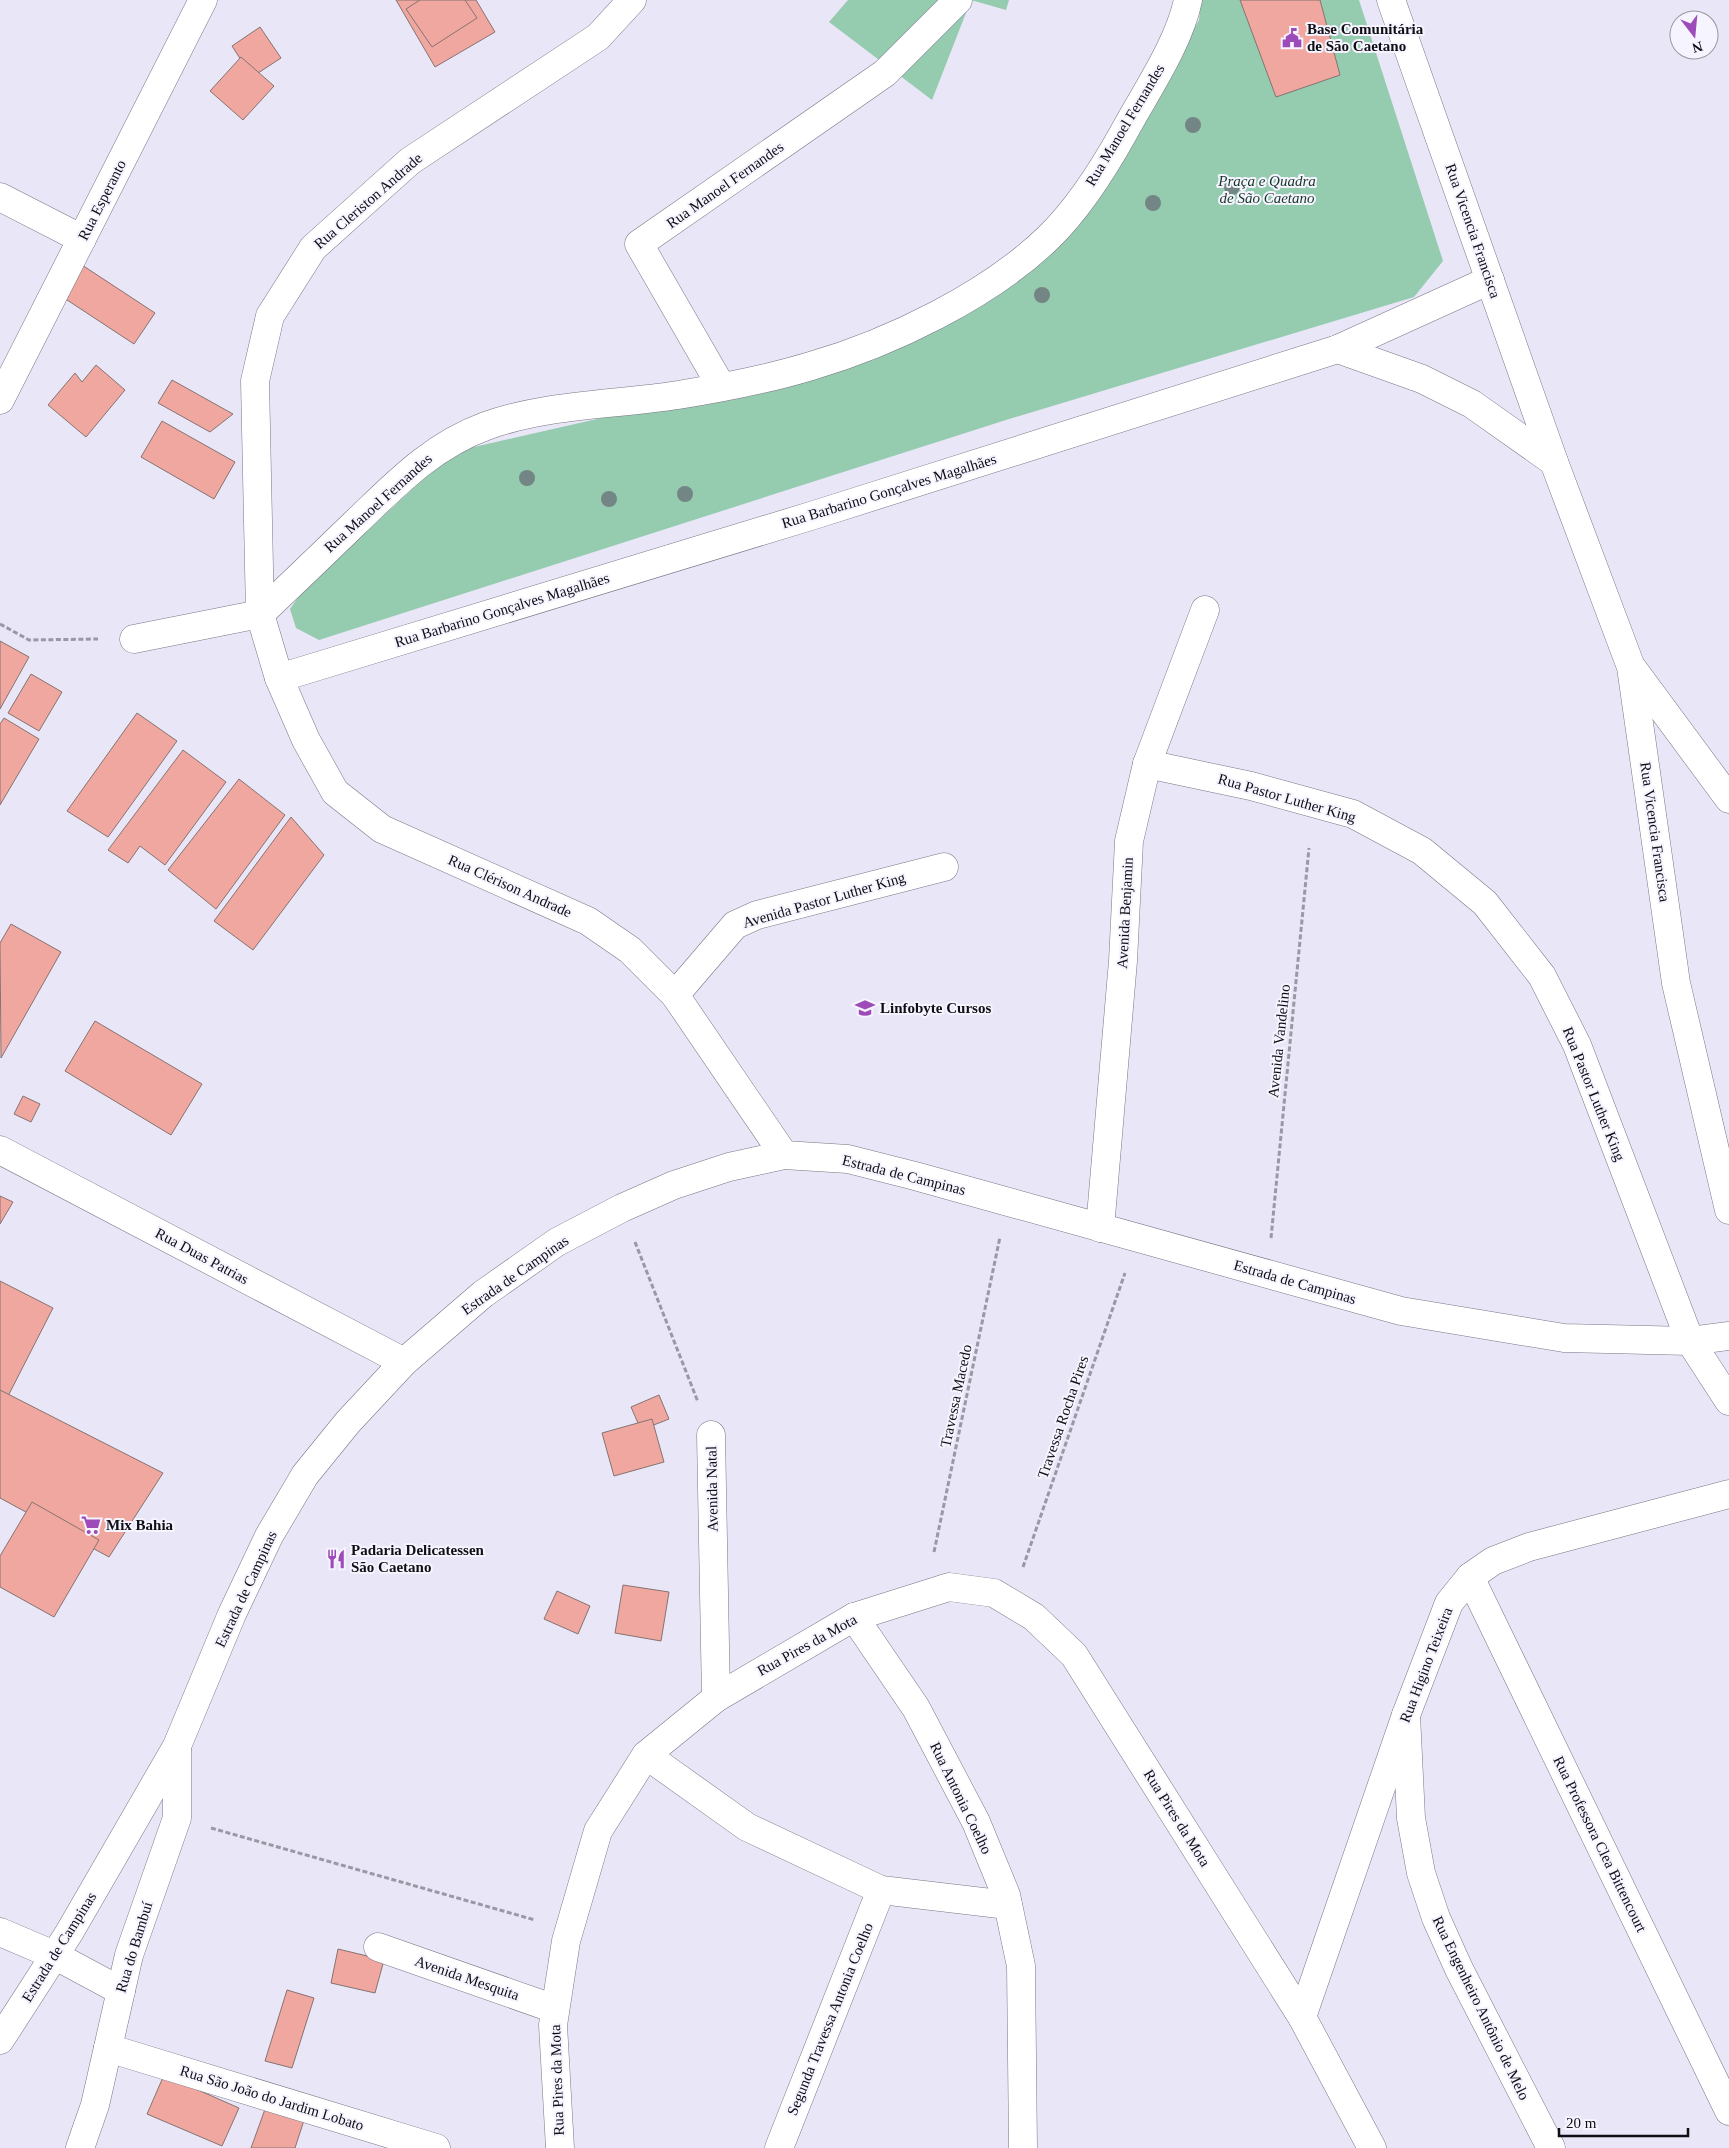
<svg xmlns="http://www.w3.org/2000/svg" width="1729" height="2148" viewBox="0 0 1729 2148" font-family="Georgia,serif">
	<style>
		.green { fill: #95cbaf }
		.building { fill: #f0a79f; stroke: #857371 }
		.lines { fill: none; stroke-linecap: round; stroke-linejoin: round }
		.minor-casing { stroke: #797686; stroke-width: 29 }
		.tertiary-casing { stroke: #797686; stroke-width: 29 }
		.secondary-casing { stroke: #797686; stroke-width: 29 }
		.path { stroke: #9a98a5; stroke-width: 3; stroke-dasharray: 5 2.5; stroke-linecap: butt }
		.minor { stroke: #fff; stroke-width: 28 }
		.tertiary { stroke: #fff; stroke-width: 28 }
		.secondary { stroke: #fff; stroke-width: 28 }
		.tree { fill: #748585 }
		.labels { text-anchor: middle; stroke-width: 4; stroke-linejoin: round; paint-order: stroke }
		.poi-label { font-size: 15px; font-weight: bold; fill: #0f0e14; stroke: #f6f4ff; text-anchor: start }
		.street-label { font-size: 15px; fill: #0f0e14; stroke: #f6f4ff }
		.park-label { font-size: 15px; font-style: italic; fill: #153627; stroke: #f6f4ff }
	</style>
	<rect width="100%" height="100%" fill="#e9e6f7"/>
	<g class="green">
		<path d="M848 0H1009L1006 10 971 0 932 100 829 22Z"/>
		<path d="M1201 0H1359L1443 261 1414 297 1009 419 319 640 296 628 290 609 302 592 452 452 874 356 981 296 1152 100 1199 20Z"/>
	</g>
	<g class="building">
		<path d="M396 0H476L495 32 435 67Z"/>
		<path d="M420 0H465L477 18 432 47 406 9Z"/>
		<path d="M1240 0H1320L1340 75 1276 97Z"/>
		<path d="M260 27 281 58 252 77 232 46Z"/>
		<path d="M241 57 274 86 243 120 210 91Z"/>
		<path d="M82 265 155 313 134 344 61 296Z"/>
		<path d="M96 365 125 390 86 437 48 405 75 373 82 382Z"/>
		<path d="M172 380 233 414 210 432 158 403Z"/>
		<path d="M162 421 235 462 214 499 141 457Z"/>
		<path d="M0 641 29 657 0 709Z"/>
		<path d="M31 674 62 692 39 731 8 713Z"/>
		<path d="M137 713 177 741 108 837 67 811Z"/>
		<path d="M4 718 39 739 0 805V724Z"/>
		<path d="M183 750 226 782 165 865 140 846 128 863 108 850Z"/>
		<path d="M239 779 285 815 216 909 168 870Z"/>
		<path d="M291 817 324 855 253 950 214 921Z"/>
		<path d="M11 924 61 952 1 1058 0 943Z"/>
		<path d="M95 1021 202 1084 171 1135 65 1071Z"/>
		<path d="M23 1096 40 1104 31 1122 14 1114Z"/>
		<path d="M0 1196 13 1202 0 1224Z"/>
		<path d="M0 1281 53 1308 5 1402 0 1399Z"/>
		<path d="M0 1390 163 1473 109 1557 0 1498Z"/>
		<path d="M659 1395 669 1419 641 1430 631 1407Z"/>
		<path d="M652 1419 664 1462 614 1476 602 1433Z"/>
		<path d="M32 1502 99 1540 54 1617 0 1587V1556Z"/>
		<path d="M623 1585 669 1592 661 1641 615 1633Z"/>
		<path d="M557 1591 590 1606 578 1634 544 1619Z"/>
		<path d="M338 1949 384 1960 375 1993 331 1983Z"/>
		<path d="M287 1990 314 1998 292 2068 265 2061Z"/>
		<path d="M164 2075 239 2108 222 2146 147 2114Z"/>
		<path d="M268 2101 306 2114 295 2148H251Z"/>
	</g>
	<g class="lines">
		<defs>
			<g id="minor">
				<path d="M632 0 598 37 410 161 313 248 270 316 255 381 260 614 279 678 306 740 335 792 382 829 588 921 630 950 675 995 784 1155"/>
				<path d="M1391 0 1554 462 1631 667 1676 983 1729 1210"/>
				<path d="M0 197 82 239"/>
				<path d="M1338 349 1422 379 1472 404 1554 462"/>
				<path d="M721 386 639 244 885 73 958 0"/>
				<path d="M0 400 203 0"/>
				<path d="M260 614C292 584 323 554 354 524 395 485 431 446 486 426 547 404 614 405 678 395 722 388 768 379 811 366 890 343 988 296 1048 238 1077 210 1104 168 1124 132 1145 93 1179 44 1188 0"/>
				<path d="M134 639 260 614"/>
				<path d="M1633 669 1729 799"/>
				<path d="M279 678 814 515 1338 349 1490 280"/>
				<path d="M1147 764 1251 786 1353 814 1422 851 1485 903 1542 976 1577 1045 1690 1341"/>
				<path d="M675 995 735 925 757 915 944 867"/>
				<path d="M0 1150 404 1362"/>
				<path d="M1100 1228 1123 961 1129 841 1147 764 1205 610"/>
				<path d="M711 1435 716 1698"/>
				<path d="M1470 1577 1729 2111"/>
				<path d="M854 1617 916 1708 976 1822 1006 1895 1021 1966 1023 2148"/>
				<path d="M1406 1715 1411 1818 1421 1873 1436 1918 1459 1969 1551 2148"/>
				<path d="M646 1755 747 1827 881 1890 1008 1905"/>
				<path d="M0 1932 54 1955 121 1991"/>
				<path d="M378 1947 555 2009"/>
				<path d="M108 2048 436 2148"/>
				<path d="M560 2148 553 2025 566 1941 598 1831 646 1755 716 1698 854 1617 949 1587 994 1593 1034 1617 1074 1655 1302 2017"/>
				<path d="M779 2148 881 1890"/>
			</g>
			<g id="tertiary">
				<path d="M1690 1341 1729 1401"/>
				<path d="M1372 2148 1302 2017 1406 1715 1449 1603 1470 1577 1493 1561 1529 1547 1729 1494"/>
			</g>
			<g id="secondary">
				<path d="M0 2040 69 1933 177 1746 232 1614 269 1536 305 1475 348 1422 404 1362 483 1294 557 1242 622 1208 674 1185 729 1167 784 1155 848 1159 915 1176 1401 1311 1564 1338 1690 1341 1729 1336"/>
				<path d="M80 2148 95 2105 129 1955 177 1818V1748"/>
			</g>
		</defs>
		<use href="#minor" class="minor-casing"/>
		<use href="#tertiary" class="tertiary-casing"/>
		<use href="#secondary" class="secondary-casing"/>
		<g class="path">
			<path d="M0 624 29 640 98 639"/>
			<path d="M1271 1238 1309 848"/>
			<path d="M635 1242 698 1402"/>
			<path d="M934 1552 1000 1237"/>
			<path d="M1023 1567 1125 1273"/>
			<path d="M211 1828 535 1920"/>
		</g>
		<use href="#minor" class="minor"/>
		<use href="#tertiary" class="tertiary"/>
		<use href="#secondary" class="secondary"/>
	</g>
	<g class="tree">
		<circle cx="1193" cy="125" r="8"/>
		<circle cx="1232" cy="187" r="8"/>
		<circle cx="1153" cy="203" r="8"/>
		<circle cx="1042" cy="295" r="8"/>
		<circle cx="527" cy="478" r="8"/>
		<circle cx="685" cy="494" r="8"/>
		<circle cx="609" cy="499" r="8"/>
	</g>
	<defs>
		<symbol id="civic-bare" viewBox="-9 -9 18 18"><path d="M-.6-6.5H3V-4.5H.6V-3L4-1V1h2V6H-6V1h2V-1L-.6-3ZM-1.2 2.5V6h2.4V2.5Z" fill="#9e4bba" stroke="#f6f4ff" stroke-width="2.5" paint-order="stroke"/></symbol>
		<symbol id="university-bare" viewBox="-9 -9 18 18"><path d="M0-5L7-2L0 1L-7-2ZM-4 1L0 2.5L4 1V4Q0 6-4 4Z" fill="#9e4bba" stroke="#f6f4ff" stroke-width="2.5" paint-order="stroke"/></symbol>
		<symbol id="supermarket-bare" viewBox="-9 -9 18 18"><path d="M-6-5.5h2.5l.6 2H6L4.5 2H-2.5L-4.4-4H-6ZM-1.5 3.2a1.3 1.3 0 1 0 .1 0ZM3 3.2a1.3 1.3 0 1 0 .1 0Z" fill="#9e4bba" stroke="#f6f4ff" stroke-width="2.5" paint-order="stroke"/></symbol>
		<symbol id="restaurant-bare" viewBox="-9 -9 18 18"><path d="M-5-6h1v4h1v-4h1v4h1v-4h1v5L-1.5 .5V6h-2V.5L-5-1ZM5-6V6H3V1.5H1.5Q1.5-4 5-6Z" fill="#9e4bba" stroke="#f6f4ff" stroke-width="2.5" paint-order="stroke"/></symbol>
	</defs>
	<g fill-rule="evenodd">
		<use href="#civic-bare" x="1278" y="24" width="28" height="28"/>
		<use href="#university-bare" x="851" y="994" width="28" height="28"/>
		<use href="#supermarket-bare" x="77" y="1511" width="28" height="28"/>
		<use href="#restaurant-bare" x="322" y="1545" width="28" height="28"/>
	</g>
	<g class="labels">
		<g class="poi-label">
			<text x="1307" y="34">Base Comunitária<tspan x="1307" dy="17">de São Caetano</tspan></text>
			<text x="880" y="1013">Linfobyte Cursos</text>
			<text x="106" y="1530">Mix Bahia</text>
			<text x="351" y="1555">Padaria Delicatessen<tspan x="351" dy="17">São Caetano</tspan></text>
		</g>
		<g class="street-label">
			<text transform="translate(1125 125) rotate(-59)" y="5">Rua Manoel Fernandes</text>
			<text transform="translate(725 185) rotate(-35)" y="5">Rua Manoel Fernandes</text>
			<text transform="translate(102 200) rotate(-63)" y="5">Rua Esperanto</text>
			<text transform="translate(368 201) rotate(-41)" y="5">Rua Cleriston Andrade</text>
			<text transform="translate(1473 231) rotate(71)" y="5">Rua Vicencia Francisca</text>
			<text transform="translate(889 491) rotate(-17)" y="5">Rua Barbarino Gonçalves Magalhães</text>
			<text transform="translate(378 503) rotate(-42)" y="5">Rua Manoel Fernandes</text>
			<text transform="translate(502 610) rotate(-17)" y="5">Rua Barbarino Gonçalves Magalhães</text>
			<text transform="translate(1287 798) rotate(16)" y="5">Rua Pastor Luther King</text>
			<text transform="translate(1655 832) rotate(82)" y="5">Rua Vicencia Francisca</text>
			<text transform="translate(510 886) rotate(24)" y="5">Rua Clérison Andrade</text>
			<text transform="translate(824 900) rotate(-16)" y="5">Avenida Pastor Luther King</text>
			<text transform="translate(1125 913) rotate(-87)" y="5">Avenida Benjamin</text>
			<text transform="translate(1279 1041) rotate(-84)" y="5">Avenida Vandelino</text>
			<text transform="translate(1594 1094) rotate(68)" y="5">Rua Pastor Luther King</text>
			<text transform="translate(904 1175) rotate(14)" y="5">Estrada de Campinas</text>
			<text transform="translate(202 1256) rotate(28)" y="5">Rua Duas Patrias</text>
			<text transform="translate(515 1275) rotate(-35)" y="5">Estrada de Campinas</text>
			<text transform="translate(1295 1282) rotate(16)" y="5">Estrada de Campinas</text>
			<text transform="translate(956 1396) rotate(-78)" y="5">Travessa Macedo</text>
			<text transform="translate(1063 1417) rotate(-71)" y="5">Travessa Rocha Pires</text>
			<text transform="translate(712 1489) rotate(-91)" y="5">Avenida Natal</text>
			<text transform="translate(246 1589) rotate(-65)" y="5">Estrada de Campinas</text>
			<text transform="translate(807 1645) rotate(-29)" y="5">Rua Pires da Mota</text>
			<text transform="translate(1426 1665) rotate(-69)" y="5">Rua Higino Teixeira</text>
			<text transform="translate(961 1798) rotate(64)" y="5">Rua Antonia Coelho</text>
			<text transform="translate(1177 1818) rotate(58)" y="5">Rua Pires da Mota</text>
			<text transform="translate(1600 1844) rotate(64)" y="5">Rua Professora Clea Bittencourt</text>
			<text transform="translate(59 1947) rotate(-58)" y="5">Estrada de Campinas</text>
			<text transform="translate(134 1947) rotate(-73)" y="5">Rua do Bambuí</text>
			<text transform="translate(467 1978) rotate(19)" y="5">Avenida Mesquita</text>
			<text transform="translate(1481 2008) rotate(64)" y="5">Rua Engenheiro Antônio de Melo</text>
			<text transform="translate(830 2019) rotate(-68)" y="5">Segunda Travessa Antonia Coelho</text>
			<text transform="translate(557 2080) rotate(-92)" y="5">Rua Pires da Mota</text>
			<text transform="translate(272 2098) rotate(17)" y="5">Rua São João do Jardim Lobato</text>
		</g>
		<g class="park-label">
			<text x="1267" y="186">Praça e Quadra<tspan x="1267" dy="17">de São Caetano</tspan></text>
		</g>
	</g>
	<g transform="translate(1694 35) rotate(164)"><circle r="24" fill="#f6f4ff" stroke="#9a98a1"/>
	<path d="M0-4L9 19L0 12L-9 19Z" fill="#9e4bba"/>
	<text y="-8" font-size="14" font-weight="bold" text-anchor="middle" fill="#0f0e14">N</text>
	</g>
	<path d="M1559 2128v8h129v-8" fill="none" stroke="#0f0e14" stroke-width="2.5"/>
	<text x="1566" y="2128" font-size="15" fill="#0f0e14" stroke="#f6f4ff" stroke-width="4" paint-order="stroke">20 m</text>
</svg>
